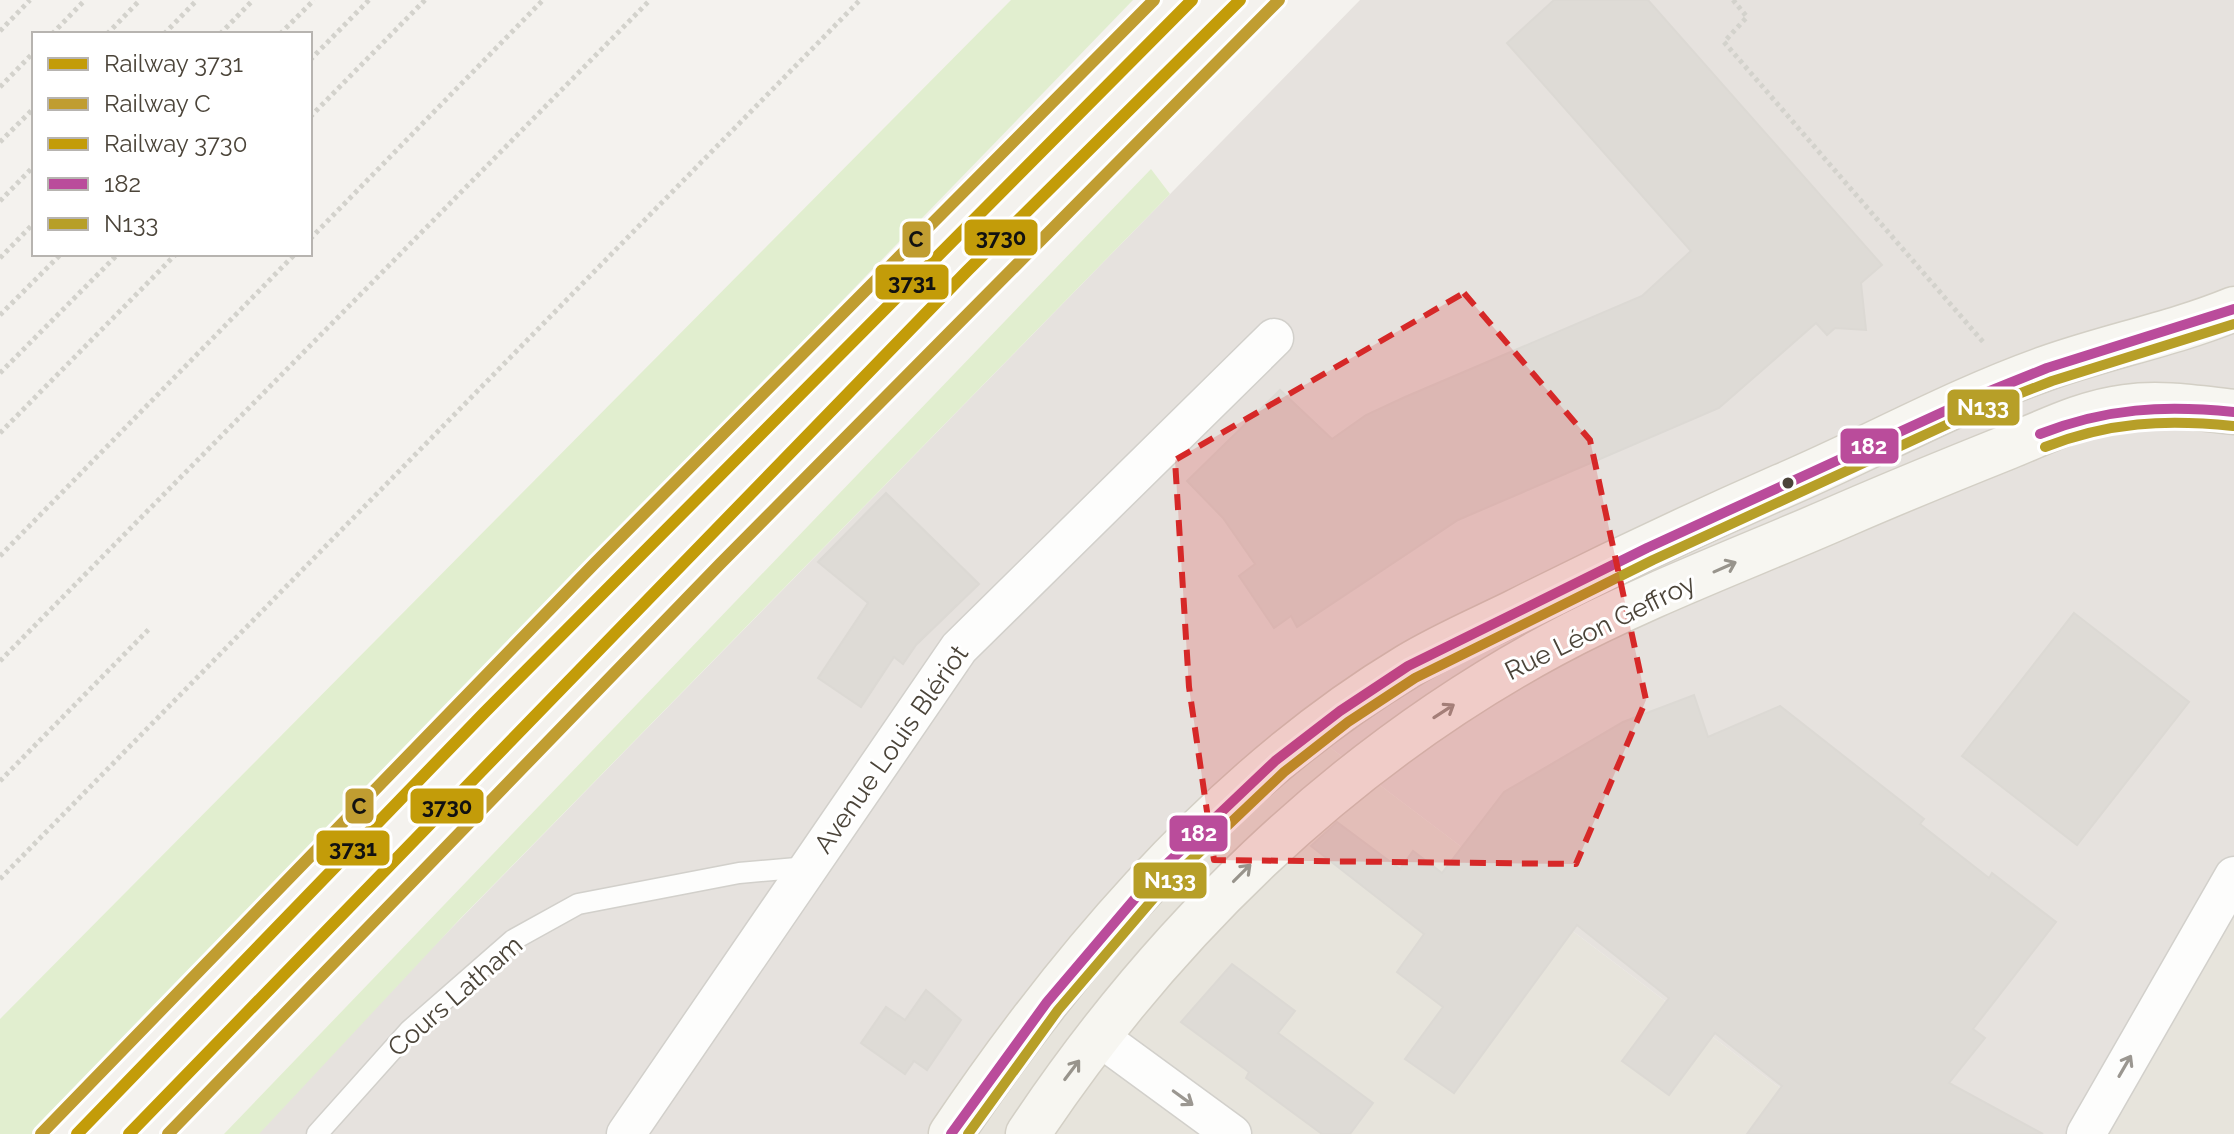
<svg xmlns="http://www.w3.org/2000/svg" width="2234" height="1134" viewBox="0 0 2234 1134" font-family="Raleway,sans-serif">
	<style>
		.residential { fill: #e7e4dc }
		.industrial { fill: #e6e2de }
		.green { fill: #e1eecf }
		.building { fill: #dedbd6; stroke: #dcd9d4; stroke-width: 2 }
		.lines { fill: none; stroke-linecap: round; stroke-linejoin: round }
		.lane-casing { stroke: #d2d0cb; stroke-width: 23 }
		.street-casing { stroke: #d2d0cb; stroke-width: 41 }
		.secondary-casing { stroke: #d3cfc5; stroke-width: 47 }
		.path { stroke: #d3d2cc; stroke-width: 5; stroke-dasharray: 4 4; stroke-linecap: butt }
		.lane { stroke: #fdfdfc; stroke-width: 20 }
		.street { stroke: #fdfdfc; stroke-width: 38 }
		.secondary { stroke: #f7f6f1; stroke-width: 44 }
		.bus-1-casing { stroke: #fff; stroke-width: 16 }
		.bus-2-casing { stroke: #fff; stroke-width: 16 }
		.bus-1 { stroke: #ba4c9b; stroke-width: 10 }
		.bus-2 { stroke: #b79f28; stroke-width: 10 }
		.rail-1-casing { stroke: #fff; stroke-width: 18 }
		.rail-2-casing { stroke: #fff; stroke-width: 18 }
		.rail-3-casing { stroke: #fff; stroke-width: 18 }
		.rail-1 { stroke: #c39c09; stroke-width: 12 }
		.rail-2 { stroke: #c09d31; stroke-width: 12 }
		.rail-3 { stroke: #c39c09; stroke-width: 12 }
		.oneway { stroke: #98948c }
		.oneway2 { stroke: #9b9791 }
		.marked { fill: #d62828; fill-opacity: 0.2; stroke: #d62828; stroke-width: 6; stroke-dasharray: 16 10; stroke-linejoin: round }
		.bus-dot { fill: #4b4439; stroke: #fff; stroke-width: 3 }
		.labels { text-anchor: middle; stroke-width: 6; stroke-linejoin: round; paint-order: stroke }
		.street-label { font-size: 26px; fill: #4b4439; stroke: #fff }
		.line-badge { stroke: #fff; stroke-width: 3 }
		.badge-label { font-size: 22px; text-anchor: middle; font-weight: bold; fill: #fff }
		.pale-badge-label { font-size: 22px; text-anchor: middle; font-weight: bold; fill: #111 }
	</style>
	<rect width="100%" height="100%" fill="#f4f2ee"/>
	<g class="residential">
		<path d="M1311 733 1841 1134H961L1101 931Z"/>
		<path d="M2234 876V1134H2086Z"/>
	</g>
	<path class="industrial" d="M1360 0H2234V876L2086 1134H1841L1311 733 1225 807 961 1134H250Z"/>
	<g class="green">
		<path d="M1011 0H1133L36 1134H0V1019Z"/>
		<path d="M1151 169 1170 194 459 920 259 1134H224Z"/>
	</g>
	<g class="building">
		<path d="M1554 0H1648L1882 265 1861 283 1866 330 1835 328 1827 335 1816 323 1719 408 1458 520 1297 627 1291 616 1274 628 1239 576 1255 564 1223 518 1187 481 1280 390 1332 439 1366 415 1405 397 1642 296 1691 251 1507 43Z"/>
		<path d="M886 493 979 584 916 645 903 664 894 657 861 707 818 678 868 603 818 562Z"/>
		<path d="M2074 613 2189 702 2077 845 1962 756Z"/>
		<path d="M1694 695 1708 737 1780 706 1924 819 1920 824 1989 878 1992 873 2056 922 1973 1029 1985 1038 1949 1083 2043 1134H1747L1782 1086 1715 1033 1669 1095 1622 1061 1669 998 1577 925 1454 1093 1405 1059 1443 1007 1397 972 1424 934 1311 846 1337 822 1400 869 1413 851 1442 873 1504 792 1623 722Z"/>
		<path d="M1232 964 1295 1011 1278 1033 1373 1103 1350 1134H1322L1246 1078 1249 1072 1181 1022Z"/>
		<path d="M926 990 961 1020 927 1070 914 1061 905 1074 861 1043 886 1007 905 1020Z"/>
	</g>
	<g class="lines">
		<defs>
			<path id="lane" d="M317 1134 410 1030 513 940 578 904 739 873 808 867"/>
			<g id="street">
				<path d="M1098 1036 1232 1134"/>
				<path d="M626 1134 959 648 1274 338"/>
				<path d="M2086 1134 2234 876"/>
			</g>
			<g id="secondary">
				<path d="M951 1134C1071 956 1222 778 1408 666 1441 646 1478 630 1513 613 1602 568 1691 526 1782 486 1871 448 1956 400 2047 368 2109 346 2173 334 2234 309"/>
				<path d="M1028 1134C1161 934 1339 760 1552 645 1645 595 1748 557 1846 514 1899 491 1953 469 2008 447 2045 432 2084 412 2125 407 2162 402 2197 408 2234 412"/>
			</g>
		</defs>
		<use href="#lane" class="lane-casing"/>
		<use href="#street" class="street-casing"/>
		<use href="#secondary" class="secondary-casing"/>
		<g class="path">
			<path d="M1733 0 1747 17 1724 42 1984 343"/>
			<path d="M0 31 30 0"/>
			<path d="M52 34 85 0"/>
			<path d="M107 34 140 0"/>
			<path d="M164 34 197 0"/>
			<path d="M220 34 253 0"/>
			<path d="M280 34 314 0"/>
			<path d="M310 60 369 0"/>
			<path d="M0 87 34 52"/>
			<path d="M310 117 425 0"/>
			<path d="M0 142 34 108"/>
			<path d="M0 201 34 166"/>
			<path d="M310 239 543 0"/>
			<path d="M0 258 34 223"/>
			<path d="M0 315 61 254"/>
			<path d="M0 373 118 254"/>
			<path d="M0 433 176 254"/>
			<path d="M0 556 295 254"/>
			<path d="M0 661 650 0"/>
			<path d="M0 781 151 627"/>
			<path d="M0 879 860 0"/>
		</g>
		<use href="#lane" class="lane"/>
		<use href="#street" class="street"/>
		<use href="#secondary" class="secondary"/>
		<defs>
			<g id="bus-1">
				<path d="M2040 434C2106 408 2164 405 2234 412"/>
				<path d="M951 1134 1047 1002 1155 875 1275 761 1340 711 1408 666 1647 548 1980 395 2047 368 2234 309"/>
			</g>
			<g id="bus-2">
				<path d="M2045 447C2109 422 2165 419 2233 426"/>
				<path d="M968 1134 1058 1010 1165 885 1284 772 1348 722 1415 678 1653 560 1985 407 2052 381 2234 324"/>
			</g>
		</defs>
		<use href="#bus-1" class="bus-1-casing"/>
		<use href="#bus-2" class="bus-2-casing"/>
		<use href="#bus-1" class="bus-1"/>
		<use href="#bus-2" class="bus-2"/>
		<defs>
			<path id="rail-1" d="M77 1134 484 713 1192 0"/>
			<g id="rail-2">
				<path d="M41 1134 594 564 1154 0"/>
				<path d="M168 1134 720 564 1279 0"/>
			</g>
			<path id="rail-3" d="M129 1134 967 271 1240 0"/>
		</defs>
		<use href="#rail-1" class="rail-1-casing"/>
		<use href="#rail-2" class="rail-2-casing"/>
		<use href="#rail-3" class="rail-3-casing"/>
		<use href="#rail-1" class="rail-1"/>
		<use href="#rail-2" class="rail-2"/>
		<use href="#rail-3" class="rail-3"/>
	</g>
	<defs><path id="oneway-shaft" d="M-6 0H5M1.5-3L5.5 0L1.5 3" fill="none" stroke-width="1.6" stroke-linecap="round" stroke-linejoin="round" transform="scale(2)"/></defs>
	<g class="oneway">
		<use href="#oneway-shaft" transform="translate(1725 567) rotate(-24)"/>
		<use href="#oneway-shaft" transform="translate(1444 711) rotate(-33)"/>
		<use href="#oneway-shaft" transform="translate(1242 873) rotate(-45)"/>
		<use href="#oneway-shaft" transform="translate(1072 1070) rotate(-53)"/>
	</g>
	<g class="oneway2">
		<use href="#oneway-shaft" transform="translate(2125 1066) rotate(-60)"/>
		<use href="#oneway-shaft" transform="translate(1183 1098) rotate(36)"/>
	</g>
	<path class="marked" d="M1464 293 1590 440 1646 700 1576 864 1214 860 1189 687 1175 460Z"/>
	<circle class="bus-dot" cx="1788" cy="483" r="7"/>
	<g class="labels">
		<g class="street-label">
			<text transform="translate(1600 627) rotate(-26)" y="9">Rue Léon Geffroy</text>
			<text transform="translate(891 749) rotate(-55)" y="9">Avenue Louis Blériot</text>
			<text transform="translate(455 996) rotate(-41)" y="9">Cours Latham</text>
		</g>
	</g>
	<g class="line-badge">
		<rect x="963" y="218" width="76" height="39" rx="8" fill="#c39c09"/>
		<rect x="901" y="220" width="31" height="39" rx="8" fill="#c09d31"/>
		<rect x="874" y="263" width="76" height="38" rx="8" fill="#c39c09"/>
		<rect x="1946" y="388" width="75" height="39" rx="8" fill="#b79f28"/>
		<rect x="1839" y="427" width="61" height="38" rx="8" fill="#ba4c9b"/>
		<rect x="344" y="787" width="31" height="38" rx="8" fill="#c09d31"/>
		<rect x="409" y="787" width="76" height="38" rx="8" fill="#c39c09"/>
		<rect x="1168" y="814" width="61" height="39" rx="8" fill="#ba4c9b"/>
		<rect x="315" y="829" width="76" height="38" rx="8" fill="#c39c09"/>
		<rect x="1132" y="861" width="76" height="39" rx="8" fill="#b79f28"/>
	</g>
	<g class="badge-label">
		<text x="1983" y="415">N133</text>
		<text x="1869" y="454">182</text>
		<text x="1199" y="841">182</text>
		<text x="1170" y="888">N133</text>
	</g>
	<g class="pale-badge-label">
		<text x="1001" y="245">3730</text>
		<text x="916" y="247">C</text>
		<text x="912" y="290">3731</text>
		<text x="359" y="814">C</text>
		<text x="447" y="814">3730</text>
		<text x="353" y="856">3731</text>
	</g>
	<rect x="32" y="32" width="280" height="224" fill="#ffffff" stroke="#b7b4b0" stroke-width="2"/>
	<rect x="48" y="58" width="40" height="12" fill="#c39c09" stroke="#b7b4b0" stroke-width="2"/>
	<text x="104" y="72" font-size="24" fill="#4b4439">Railway 3731</text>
	<rect x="48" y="98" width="40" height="12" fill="#c09d31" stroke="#b7b4b0" stroke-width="2"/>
	<text x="104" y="112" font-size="24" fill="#4b4439">Railway C</text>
	<rect x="48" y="138" width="40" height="12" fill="#c39c09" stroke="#b7b4b0" stroke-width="2"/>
	<text x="104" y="152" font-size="24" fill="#4b4439">Railway 3730</text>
	<rect x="48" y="178" width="40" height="12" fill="#ba4c9b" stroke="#b7b4b0" stroke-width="2"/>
	<text x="104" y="192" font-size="24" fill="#4b4439">182</text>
	<rect x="48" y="218" width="40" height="12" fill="#b79f28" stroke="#b7b4b0" stroke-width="2"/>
	<text x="104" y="232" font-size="24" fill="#4b4439">N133</text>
</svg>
